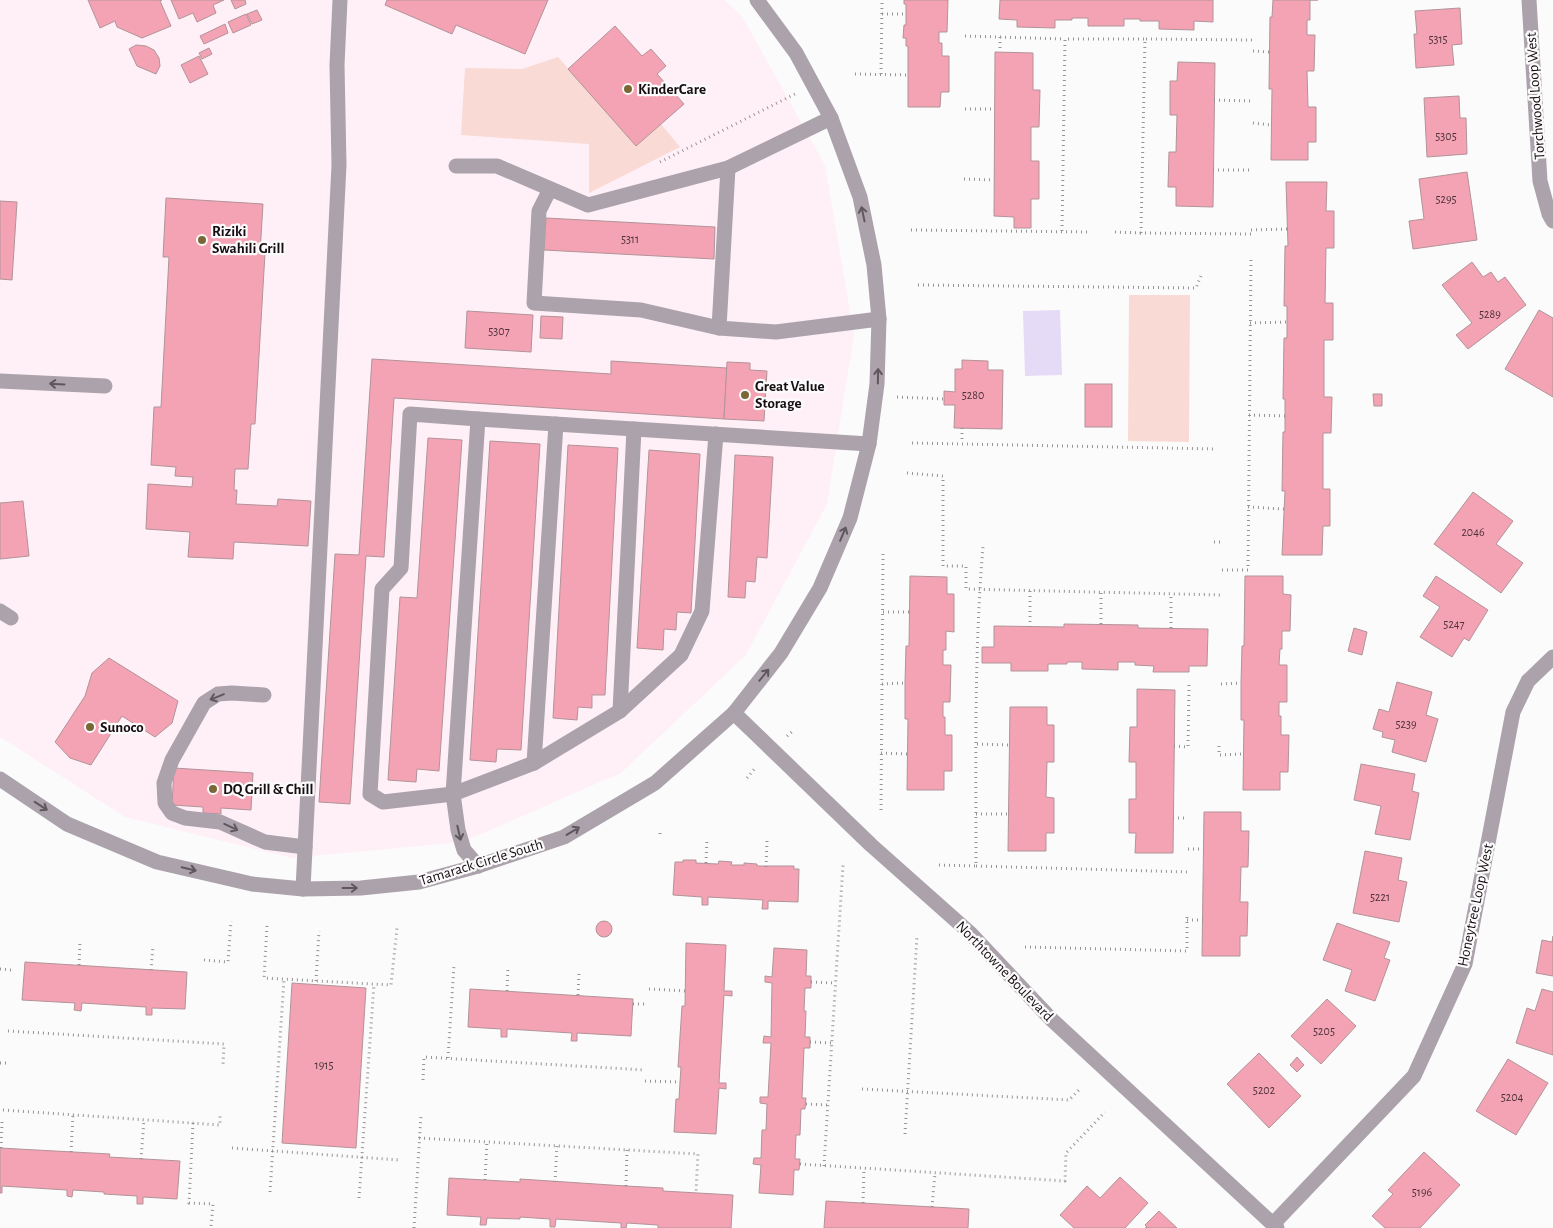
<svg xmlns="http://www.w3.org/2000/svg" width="1553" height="1228" viewBox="0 0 1553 1228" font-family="'Alegreya Sans',sans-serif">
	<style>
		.built { fill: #fff0f7 }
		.green { fill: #f9dad5 }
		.water { fill: #e5dbf6 }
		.building { fill: #f3a3b3; stroke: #b29399 }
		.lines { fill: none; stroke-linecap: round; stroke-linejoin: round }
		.path { stroke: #979395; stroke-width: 3; stroke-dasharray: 1 4; stroke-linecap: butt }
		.minor { stroke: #aba2ab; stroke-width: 15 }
		.oneway { stroke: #60575e }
		.poi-dot { fill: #796736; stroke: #fbfbfb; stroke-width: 2 }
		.labels { text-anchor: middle; stroke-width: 4.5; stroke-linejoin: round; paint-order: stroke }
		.number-label { font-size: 12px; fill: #4d323a }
		.poi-label { font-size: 15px; font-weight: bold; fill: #160c11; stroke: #fbfbfb; text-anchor: start }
		.street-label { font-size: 15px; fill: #160c11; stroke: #fbfbfb }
	</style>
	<rect width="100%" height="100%" fill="#fbfbfb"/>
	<path class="built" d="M0 0H724L742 16 825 165 854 335 827 504 746 655 621 773 463 842 292 858 125 817 0 737Z"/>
	<g class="green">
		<path d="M558 57 636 146 661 124 680 147 589 193V144L461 135 465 68 522 69Z"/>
		<path d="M1129 295H1190L1189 442 1128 441Z"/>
	</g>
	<path class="water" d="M1060 310 1062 375 1025 376 1023 311Z"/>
	<g class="building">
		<path d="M88 0H162L160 1 171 26 142 38 117 27 115 21 100 28Z"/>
		<path d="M171 0H224L213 5 216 13 197 22 193 13 179 19Z"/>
		<path d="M231 0H245L246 4 235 9Z"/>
		<path d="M387 0H548L525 54 456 25 452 34 385 5Z"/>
		<path d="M904 0H948L947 32H939V43H942V56H949V92H941L940 107H908V46H906V38H903L904 25H906V4H904Z"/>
		<path d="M1000 0H1213V22L1194 21V30L1159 29V21H1140V19H1124V26H1088V18H1072V20H1055V28L1017 27V20L999 19Z"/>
		<path d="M1273 0H1318H1310V20H1307V35H1315L1314 71H1307L1308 107H1316V142H1308V160H1271L1272 89H1269L1270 17H1272Z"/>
		<path d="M1460 8 1462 44 1452 45 1454 65 1416 68 1414 34H1417L1415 11Z"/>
		<path d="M257 10 262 20 252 24 247 14Z"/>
		<path d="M246 14 251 25 233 33 228 22Z"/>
		<path d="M225 24 228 33 204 44 200 36Z"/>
		<path d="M615 26 642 56 651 49 666 66 657 74 684 104 636 146 568 69Z"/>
		<path d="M136 45 146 46 154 50 159 58 160 66 156 74 137 66 129 49Z"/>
		<path d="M209 48 212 54 202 59 199 53Z"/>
		<path d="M995 52 1033 53V90H1040L1039 127H1031V161H1039V199H1031V228H1014V217L994 216Z"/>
		<path d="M199 56 208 74 190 83 181 65Z"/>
		<path d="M1178 62 1215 63 1213 207 1176 206V187H1168L1169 152H1176L1177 115H1170V81H1177Z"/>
		<path d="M1459 96 1460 118H1466L1467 154 1427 157 1424 98Z"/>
		<path d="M1467 172 1477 240 1413 249 1409 221 1424 219 1419 179Z"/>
		<path d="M1286 182H1327L1326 211H1334V248H1326L1325 303H1333V340H1324V397H1332L1331 433H1323V489H1330V526H1323L1322 555H1282L1285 491H1282L1283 432H1285V399H1283L1284 338H1287V306H1284L1285 246H1288Z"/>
		<path d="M166 198 263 204 260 253H265L255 424H251L248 469H235L234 490H237L236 504 277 506 278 499 311 501 308 546 234 542 233 559 188 557 190 532 146 529 148 484 192 487 193 477 175 476 176 467 151 465 154 407H161L169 257H163Z"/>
		<path d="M0 201 17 202 12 280 0 279Z"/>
		<path d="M546 218 715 227 714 259 544 250Z"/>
		<path d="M1472 262 1483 277 1491 272 1498 282 1505 277 1526 305 1468 349 1456 335 1472 323 1442 285Z"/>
		<path d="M1539 310 1553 318V397L1505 369Z"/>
		<path d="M467 311 533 315 531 352 465 348Z"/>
		<path d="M541 316 563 317 562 339 540 338Z"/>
		<path d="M372 359 611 374V361L727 368 724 419 394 398 384 557 366 556 350 804 319 802 335 554 359 555Z"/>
		<path d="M962 360 988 361V370H1003L1002 429 954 428 955 405H944V391L955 392V369H962Z"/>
		<path d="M727 362 750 363V370L767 371 764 421 724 419Z"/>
		<rect x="1085" y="384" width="27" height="43"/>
		<path d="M1373 394H1382V406H1374Z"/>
		<path d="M428 438 462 440 439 771 417 769 416 782 388 780 400 597 417 598Z"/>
		<path d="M490 441 540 444 521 750 497 749 496 762 470 760Z"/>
		<path d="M568 445 618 448 605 695H592V708L578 707 577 720 553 718Z"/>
		<path d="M649 450 700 454 691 613 677 612 676 630 664 629 663 650 637 648Z"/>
		<path d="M735 455 773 457 767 558 757 557 755 582 746 581 745 598 728 597Z"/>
		<path d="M1473 492 1513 521 1496 544 1523 563 1501 593 1434 544Z"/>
		<path d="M23 501 29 556 0 559V503Z"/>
		<path d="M910 576 947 577V594H954V632L946 631V650H943V665H951L950 702H943V717H945V735H952V771H944V790H907L908 719H905V683L906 646H909Z"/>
		<path d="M1245 576H1283V594L1291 595 1290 631H1282V649H1280L1279 665H1287V702H1279V716H1281V735H1289L1288 772H1280V790H1243L1244 720H1241V683L1242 646H1244Z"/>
		<path d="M1436 576 1488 610 1469 641 1464 638 1452 657 1420 637 1440 607 1423 596Z"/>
		<path d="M1064 624 1138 625V628L1208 629 1207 666H1189V672H1153L1154 666 1135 665V662H1118V670L1082 669V662H1067V664H1048V671H1011V663H982V647H994V626L1064 627Z"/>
		<path d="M1354 628 1367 632 1362 655 1348 651Z"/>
		<path d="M109 658 178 701 172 723 155 737 122 716 91 765 70 758 55 742 85 696 92 673Z"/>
		<path d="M1397 682 1432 692 1426 715 1438 719 1426 762 1392 752 1395 740 1382 737 1383 732 1373 729 1379 709 1389 712Z"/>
		<path d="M1137 689 1175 690 1173 853H1135L1136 833H1129V799H1136V762H1129L1130 727H1137Z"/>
		<path d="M1010 707H1047V725H1054V762H1047L1046 797 1054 798V833H1046V851H1008Z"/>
		<path d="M1361 764 1415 774 1412 791 1419 793 1410 840 1375 834 1381 806 1354 800Z"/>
		<path d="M174 768 253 773 251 810 221 808V814L203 813V807L172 805Z"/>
		<path d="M1204 812H1241V831H1249L1248 867H1241L1240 902H1248L1247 936H1240V956H1202Z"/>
		<path d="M1365 851 1402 858 1398 880 1407 882 1399 922 1353 913Z"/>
		<path d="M683 860H696V863L718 864 719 861 732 862 731 865H744V863L757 864V866H794V869H799L798 902 768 901V909H762L763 900 708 897V905H702V897L673 895 675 862H683Z"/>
		<circle cx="604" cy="929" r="8"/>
		<path d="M1337 923 1390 942 1384 958 1390 960 1375 1001 1345 991 1352 970 1323 960Z"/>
		<path d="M1553 936V976L1536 973 1542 940 1552 942Z"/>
		<path d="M686 943 726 945 724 991H732V996L724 995 719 1083H726V1089L719 1088 716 1134 674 1132 676 1099H679L680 1082 681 1067H678L682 1006H685Z"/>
		<path d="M774 948 807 950 806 976H811V988H805L804 1011H806L805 1037H810V1048H804L802 1098H806L805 1109H801L800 1135H796L795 1159H800L799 1170H794L793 1195 759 1193 761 1165 753 1164 754 1158H761L762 1130H766L767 1104 760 1103V1097H768L771 1043H763L764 1036 771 1037 772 983 765 982V976L772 977Z"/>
		<path d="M25 962 187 972 185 1009 152 1008V1015H146V1007L82 1003 81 1011 74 1010 75 1003 22 1000Z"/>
		<path d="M292 983 366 988 356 1148 282 1143Z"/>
		<path d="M470 989 633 999 631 1036 577 1033V1041H571L572 1033 507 1029V1037H501V1029L468 1027Z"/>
		<path d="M1542 989 1553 992V1055L1516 1043 1527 1008 1535 1011Z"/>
		<path d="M1327 999 1356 1026 1321 1064 1291 1036Z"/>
		<path d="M1259 1053 1301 1096 1269 1128 1227 1084Z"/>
		<path d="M1297 1057 1304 1065 1297 1072 1290 1065Z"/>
		<path d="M1508 1059 1548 1083 1516 1135 1476 1111Z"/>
		<path d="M0 1148 110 1154 109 1157 180 1161 177 1199 143 1197V1204H137V1196L104 1194V1192L73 1190 72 1197 67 1196V1190L2 1186V1193H0Z"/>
		<path d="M1424 1152 1460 1185 1420 1228H1385L1372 1216 1393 1194 1388 1190Z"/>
		<path d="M1120 1177 1148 1203 1125 1228H1074L1060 1215 1087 1186 1100 1198Z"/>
		<path d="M449 1178 520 1182V1179L626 1186 663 1188V1191L733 1195 731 1228H658V1225L627 1223 626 1228H621V1223L556 1219 555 1227H550V1219L520 1217V1219L487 1218 486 1225H480L481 1217 447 1215Z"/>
		<path d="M826 1201 969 1209 968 1228H824Z"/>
		<path d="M1159 1211 1177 1228H1145L1147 1227 1145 1225Z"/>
	</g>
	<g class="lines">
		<g class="path">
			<path d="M882 14H906"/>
			<path d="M965 36 1065 39"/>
			<path d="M1000 37V52"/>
			<path d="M1253 51 1269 52"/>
			<path d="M855 74 908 75"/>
			<path d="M881 74 882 0"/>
			<path d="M1214 100 1253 101"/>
			<path d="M965 109H994"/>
			<path d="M1253 123 1271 125"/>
			<path d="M660 162 795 94"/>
			<path d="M1213 170H1252"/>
			<path d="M964 179 994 180"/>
			<path d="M911 230 1089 232"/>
			<path d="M1251 230 1288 229"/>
			<path d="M1062 231 1065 39H1145"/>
			<path d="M1115 232 1141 233"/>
			<path d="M1251 234 1141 233 1145 39 1253 40"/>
			<path d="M918 285 1196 288 1202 273"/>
			<path d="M1250 323 1287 322"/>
			<path d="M897 397 944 399"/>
			<path d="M1249 415 1285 416"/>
			<path d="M962 428V443"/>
			<path d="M912 443 1216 449"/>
			<path d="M907 473 943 476V566H966V589L1221 595"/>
			<path d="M1248 507 1284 509"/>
			<path d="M1214 542H1223"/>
			<path d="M1222 570H1248L1251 259"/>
			<path d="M1101 593V624"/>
			<path d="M883 612H909"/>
			<path d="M1030 627V591"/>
			<path d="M1171 628V594"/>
			<path d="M882 684 905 683"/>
			<path d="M1221 684 1241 683"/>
			<path d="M787 736 794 730"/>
			<path d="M977 744 1009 745"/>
			<path d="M1174 746 1188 747 1189 684"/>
			<path d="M1219 746V755L1243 754"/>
			<path d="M881 753 907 754"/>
			<path d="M747 778 756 767"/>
			<path d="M881 810 883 554"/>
			<path d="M976 814H1008"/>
			<path d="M1173 818H1188"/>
			<path d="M660 833V835"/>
			<path d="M1188 849H1203"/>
			<path d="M706 863 707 838"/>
			<path d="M939 865 976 866C976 760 974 653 983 547"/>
			<path d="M976 866 1188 872"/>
			<path d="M766 867 767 841"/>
			<path d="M1187 920H1203"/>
			<path d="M267 926 264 978 391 985 397 928"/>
			<path d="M1025 947 1187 951V913"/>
			<path d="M204 960 228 962 231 921"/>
			<path d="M79 965 80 941"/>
			<path d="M0 969 11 970"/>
			<path d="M151 970 153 946"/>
			<path d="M316 981 319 931"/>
			<path d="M811 982 835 983"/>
			<path d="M649 989 686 991"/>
			<path d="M507 991 508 968"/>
			<path d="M578 995 579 972"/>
			<path d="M633 1004H648"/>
			<path d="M8 1031 224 1044 223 1064"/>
			<path d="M810 1042 832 1043"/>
			<path d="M448 1058 454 965"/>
			<path d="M0 1063H6"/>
			<path d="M423 1080 424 1057 645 1070"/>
			<path d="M645 1081 680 1082"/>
			<path d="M862 1089 1069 1100 1080 1089"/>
			<path d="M806 1104 828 1105"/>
			<path d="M3 1110 220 1125V1116"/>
			<path d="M193 1123 189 1203 213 1204 211 1227"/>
			<path d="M905 1134 917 936"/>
			<path d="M419 1138 698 1154 696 1192"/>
			<path d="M1 1148 2 1122"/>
			<path d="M232 1148 399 1160"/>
			<path d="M71 1152 73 1115"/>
			<path d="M141 1159 144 1120"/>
			<path d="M800 1164 1065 1181 1066 1153 1105 1112"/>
			<path d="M824 1166 843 865"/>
			<path d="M485 1180 487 1141"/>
			<path d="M555 1182 557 1145"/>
			<path d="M626 1186 627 1149"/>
			<path d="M270 1192 284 979"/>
			<path d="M359 1198 374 984"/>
			<path d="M863 1203 864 1168"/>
			<path d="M932 1207 935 1173"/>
			<path d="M414 1228 421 1115"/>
		</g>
		<g class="minor">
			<path d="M1529 0 1540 181 1549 214 1553 221"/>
			<path d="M456 166H497L588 205 728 168 831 118"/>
			<path d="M728 168 719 328 776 332 879 319"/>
			<path d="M550 189 539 211 534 303 641 310 719 328"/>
			<path d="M0 381 105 386"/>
			<path d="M478 419 410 414 401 568 382 589 370 794 383 802 453 794 534 763 620 711 681 655 702 611 716 434"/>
			<path d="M0 611 11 618"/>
			<path d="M264 695 232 693 218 694 204 703 172 760 164 783 165 803 172 813 185 818 220 822 265 842 305 847"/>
			<path d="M620 711 634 429"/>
			<path d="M734 713 871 845 970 933 1051 1019 1277 1228"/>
			<path d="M534 763 556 424"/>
			<path d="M0 779 67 824 157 862 252 884 303 889 361 888 419 882 478 866 564 837 655 783 734 713 781 653 820 588 850 518 869 444 877 384 879 319 874 265 860 197 831 118 796 53 757 0"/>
			<path d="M478 866 464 850 458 830 453 794 478 419 869 444"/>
			<path d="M303 889 339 165 337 65 340 0"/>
			<path d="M1273 1224 1414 1076 1465 964 1513 712 1528 681 1553 657"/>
		</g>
	</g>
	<defs><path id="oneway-shaft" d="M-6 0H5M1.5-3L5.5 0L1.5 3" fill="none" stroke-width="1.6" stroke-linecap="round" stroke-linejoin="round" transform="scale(1.25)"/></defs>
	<g class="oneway">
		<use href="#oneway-shaft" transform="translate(863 214) rotate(-102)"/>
		<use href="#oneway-shaft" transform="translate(878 376) rotate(-89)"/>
		<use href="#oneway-shaft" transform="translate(57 384) rotate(-177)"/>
		<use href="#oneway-shaft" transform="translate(843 534) rotate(-67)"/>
		<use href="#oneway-shaft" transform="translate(764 675) rotate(-51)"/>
		<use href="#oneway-shaft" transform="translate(217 697) rotate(158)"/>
		<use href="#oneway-shaft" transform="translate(41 806) rotate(33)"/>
		<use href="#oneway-shaft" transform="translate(231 827) rotate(25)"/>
		<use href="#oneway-shaft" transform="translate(573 831) rotate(-31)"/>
		<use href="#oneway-shaft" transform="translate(459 833) rotate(77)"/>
		<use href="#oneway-shaft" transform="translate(189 869) rotate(13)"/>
		<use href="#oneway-shaft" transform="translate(350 888)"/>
	</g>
	<g class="poi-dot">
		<circle cx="628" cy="89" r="5"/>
		<circle cx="202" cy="240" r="5"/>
		<circle cx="745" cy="395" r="5"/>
		<circle cx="90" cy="727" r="5"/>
		<circle cx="213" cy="789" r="5"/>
	</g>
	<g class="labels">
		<g class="number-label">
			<text x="1438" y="43">5315</text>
			<text x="1446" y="140">5305</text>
			<text x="1446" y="203">5295</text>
			<text x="630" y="243">5311</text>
			<text x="1490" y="318">5289</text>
			<text x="499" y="335">5307</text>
			<text x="973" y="399">5280</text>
			<text x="1473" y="536">2046</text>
			<text x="1454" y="628">5247</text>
			<text x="1406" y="728">5239</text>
			<text x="1380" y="901">5221</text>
			<text x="1324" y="1035">5205</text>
			<text x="324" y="1069">1915</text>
			<text x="1264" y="1094">5202</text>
			<text x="1512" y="1101">5204</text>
			<text x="1422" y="1196">5196</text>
		</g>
		<g class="poi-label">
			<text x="638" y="94">KinderCare</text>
			<text x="212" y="236">Riziki<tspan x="212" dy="17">Swahili Grill</tspan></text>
			<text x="755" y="391">Great Value<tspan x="755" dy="17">Storage</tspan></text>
			<text x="100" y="732">Sunoco</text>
			<text x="223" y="794">DQ Grill &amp; Chill</text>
		</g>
		<g class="street-label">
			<text transform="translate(1535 96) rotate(-94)" y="5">Torchwood Loop West</text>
			<text transform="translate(481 862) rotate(-17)" y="5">Tamarack Circle South</text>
			<text transform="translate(1475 905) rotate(-78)" y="5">Honeytree Loop West</text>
			<text transform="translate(1005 971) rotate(46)" y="5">Northtowne Boulevard</text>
		</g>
	</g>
</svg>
